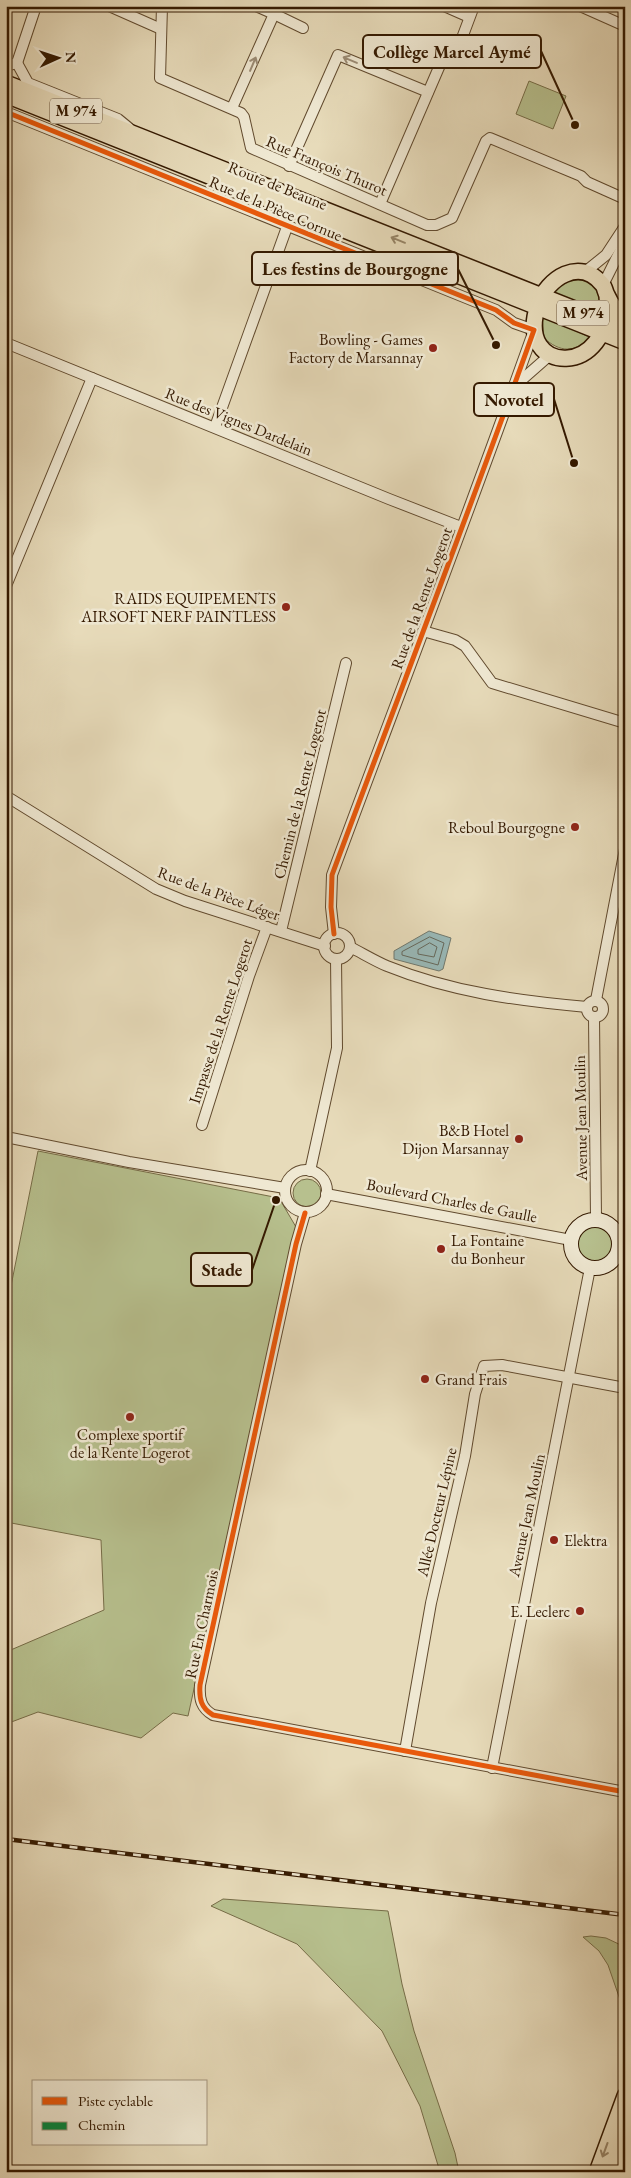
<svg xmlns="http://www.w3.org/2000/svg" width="631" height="2178" viewBox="0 0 631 2178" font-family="'EB Garamond',serif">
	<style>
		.green { fill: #b7c08e; stroke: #766c47 }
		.water { fill: #99b9b8; stroke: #71796e }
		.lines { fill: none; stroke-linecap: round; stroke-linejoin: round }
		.shore { stroke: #66695c; stroke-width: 1 }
		.street-casing { stroke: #614a2e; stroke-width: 12 }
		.secondary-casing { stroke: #341900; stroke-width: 16 }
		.primary-casing { stroke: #341900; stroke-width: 18 }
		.street { stroke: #efe8d2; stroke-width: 10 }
		.secondary { stroke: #efe8d2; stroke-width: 14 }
		.primary { stroke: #e7dbba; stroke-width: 15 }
		.rail-casing { stroke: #341900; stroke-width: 4.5 }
		.rail { stroke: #efe8d2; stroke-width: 2.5; stroke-dasharray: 8; stroke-linecap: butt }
		.quiet { stroke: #00873e; stroke-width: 4; stroke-dasharray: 8 4; stroke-linecap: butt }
		.cycleway-casing { stroke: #efe8d2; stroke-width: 8 }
		.cycleway { stroke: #e8590c; stroke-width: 5 }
		.oneway { stroke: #9b8b74 }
		.oneway2 { stroke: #968466 }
		.poi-dot { fill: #8f2418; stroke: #efe8d2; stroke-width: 2 }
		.labels { text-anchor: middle; stroke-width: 5; stroke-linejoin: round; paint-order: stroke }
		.shield { fill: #efe8d2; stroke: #6c573f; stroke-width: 1 }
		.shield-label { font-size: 15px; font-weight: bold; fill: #341900 }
		.street-label { font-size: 16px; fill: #341900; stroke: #efe8d2 }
		.poi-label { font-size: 16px; fill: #341900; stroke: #efe8d2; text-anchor: end }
		.leader { fill: none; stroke: #341900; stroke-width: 2 }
		.callout-dot { fill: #341900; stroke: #efe8d2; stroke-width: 2 }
		.callout { fill: #efe8d2; stroke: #341900; stroke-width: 2 }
		.callout-label { font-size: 18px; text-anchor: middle; font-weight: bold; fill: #341900 }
	</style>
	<rect width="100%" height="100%" fill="#e7dbba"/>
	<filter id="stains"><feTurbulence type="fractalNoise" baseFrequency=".004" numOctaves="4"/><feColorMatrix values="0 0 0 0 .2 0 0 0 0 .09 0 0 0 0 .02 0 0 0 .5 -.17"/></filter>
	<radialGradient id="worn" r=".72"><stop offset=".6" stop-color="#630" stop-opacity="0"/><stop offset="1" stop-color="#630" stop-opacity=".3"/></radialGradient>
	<g class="green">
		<path d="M529 81 566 96 553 129 516 114Z"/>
		<path d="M576 278C595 280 602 296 600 313L549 293 564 281Z"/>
		<path d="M542 315 589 337C576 354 559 352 544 338Z"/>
		<path d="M38 1151 279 1198 296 1227 188 1716 173 1713 141 1738 38 1712 6 1724V1652L104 1610 101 1540 6 1522V1311Z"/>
		<circle cx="307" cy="1193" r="14"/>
		<circle cx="595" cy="1243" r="18"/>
		<path d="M223 1899 388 1911 402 1984 414 2031 455 2153 459 2172H440L420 2106 382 2031 297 1944 211 1906Z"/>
		<path d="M591 1936 606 1938 625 1947V2014L608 1965 599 1951 583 1937Z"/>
	</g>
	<path class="water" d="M429 931 451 938 443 969 439 971 394 959V951Z"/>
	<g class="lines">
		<g class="shore">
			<path d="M430 937 444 943 438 965 402 955V952Z"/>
			<path d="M430 943 437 947 434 957 418 954V950Z"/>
		</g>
		<defs>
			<g id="street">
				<path d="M109 6 161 29"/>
				<path d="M162 6 160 78 241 113 244 117 251 148 427 225H436L452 218 486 141 490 138 581 176 587 182 625 199"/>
				<path d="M444 6 469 17"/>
				<path d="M580 6 625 26"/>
				<path d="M274 14 303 28"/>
				<path d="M17 63 28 83 118 119 129 128"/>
				<path d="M17 63 36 6"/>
				<path d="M6 66 17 63"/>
				<path d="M232 108 274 14 256 6"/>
				<path d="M6 112 496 310 514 323 534 330C469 513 399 694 332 875L331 907 334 934"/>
				<path d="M289 166 338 55 428 92"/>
				<path d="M380 204 443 58 462 38 474 6"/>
				<path d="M585 272 606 255 625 226"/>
				<path d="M603 285 625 241"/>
				<path d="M6 343 389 499 461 527"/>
				<path d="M517 384 550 355"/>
				<path d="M215 427 287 227"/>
				<path d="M6 586 92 378"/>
				<path d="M423 631 455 640 465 646 492 683 625 723"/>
				<path d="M6 796 156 889 185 901 325 946"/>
				<path d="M281 931 346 663"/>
				<circle cx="337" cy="946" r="13"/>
				<path d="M350 947C362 953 375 961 387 966 451 992 519 1001 587 1007"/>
				<path d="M596 1000 625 849"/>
				<circle cx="595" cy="1009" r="8"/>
				<path d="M594 1017 596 1219"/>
				<path d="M202 1125 249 976 267 927"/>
				<path d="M6 1137 129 1162 285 1188"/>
				<circle cx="306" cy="1191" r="21"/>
				<path d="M310 1171 337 1048 336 959"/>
				<path d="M326 1194 571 1240"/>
				<path d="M305 1213 296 1244 200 1685C199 1699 201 1708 213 1715L625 1792"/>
				<path d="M405 1751 431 1603 465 1456 475 1394 484 1366 502 1365 625 1388"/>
				<path d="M492 1768 590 1268"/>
			</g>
			<circle id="secondary" cx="595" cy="1244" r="24"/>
			<g id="primary">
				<path d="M6 83 625 329"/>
				<path d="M6 95 625 342"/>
				<path d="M607 296C614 378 514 377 538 305 547 278 580 257 602 284 605 287 605 292 607 295 611 304 618 313 625 320"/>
				<path d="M597 2172 625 2096"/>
				<path d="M612 2172 625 2137"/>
			</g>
		</defs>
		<use href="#street" class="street-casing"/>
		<use href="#secondary" class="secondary-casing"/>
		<use href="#primary" class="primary-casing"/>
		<use href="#street" class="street"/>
		<use href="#secondary" class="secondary"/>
		<use href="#primary" class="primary"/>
		<defs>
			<path id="rail" d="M6 1839 625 1915"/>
		</defs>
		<use href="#rail" class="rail-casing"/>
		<use href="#rail" class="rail"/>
		<path class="quiet" d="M583 7V6"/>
		<defs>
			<g id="cycleway">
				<path d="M6 112 496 310 514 323 534 330C469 513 399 694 332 875L331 907 334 934"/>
				<path d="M305 1213 296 1244 200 1685C199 1699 201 1708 213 1715L625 1792"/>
			</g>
		</defs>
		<use href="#cycleway" class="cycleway-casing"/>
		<use href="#cycleway" class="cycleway"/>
	</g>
	<defs><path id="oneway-shaft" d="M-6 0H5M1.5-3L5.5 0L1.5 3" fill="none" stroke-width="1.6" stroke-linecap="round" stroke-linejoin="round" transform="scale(1.25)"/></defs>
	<g class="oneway">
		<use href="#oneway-shaft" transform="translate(350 60) rotate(-157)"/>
		<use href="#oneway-shaft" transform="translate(253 64) rotate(-67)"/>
	</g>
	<g class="oneway2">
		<use href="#oneway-shaft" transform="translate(398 240) rotate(-158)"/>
		<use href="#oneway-shaft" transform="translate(605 2150) rotate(110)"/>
	</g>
	<g class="poi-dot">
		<circle cx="433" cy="348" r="5"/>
		<circle cx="286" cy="607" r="5"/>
		<circle cx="575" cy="827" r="5"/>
		<circle cx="519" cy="1139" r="5"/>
		<circle cx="441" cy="1249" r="5"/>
		<circle cx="425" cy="1379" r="5"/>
		<circle cx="130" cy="1417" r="5"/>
		<circle cx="554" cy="1540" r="5"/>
		<circle cx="580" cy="1611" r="5"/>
	</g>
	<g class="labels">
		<g class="shield">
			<rect x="50" y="98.5" width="52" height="25" rx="4"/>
			<rect x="557" y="300.5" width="52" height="25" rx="4"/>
		</g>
		<g class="shield-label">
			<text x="76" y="116">M 974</text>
			<text x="583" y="318">M 974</text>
		</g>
		<g class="street-label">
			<text transform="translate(327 165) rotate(23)" y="6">Rue François Thurot</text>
			<text transform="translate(278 185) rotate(22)" y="6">Route de Beaune</text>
			<text transform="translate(276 208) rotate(23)" y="6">Rue de la Pièce Cornue</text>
			<text transform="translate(239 421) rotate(22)" y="6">Rue des Vignes Dardelain</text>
			<text transform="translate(421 598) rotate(-70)" y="6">Rue de la Rente Logerot</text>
			<text transform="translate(299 794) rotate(-76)" y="6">Chemin de la Rente Logerot</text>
			<text transform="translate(219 893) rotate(20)" y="6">Rue de la Pièce Léger</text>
			<text transform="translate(220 1021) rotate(-72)" y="6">Impasse de la Rente Logerot</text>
			<text transform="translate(580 1118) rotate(-91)" y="6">Avenue Jean Moulin</text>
			<text transform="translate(452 1200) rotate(11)" y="6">Boulevard Charles de Gaulle</text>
			<text transform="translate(436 1512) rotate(-77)" y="6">Allée Docteur Lépine</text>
			<text transform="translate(526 1515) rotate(-78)" y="6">Avenue Jean Moulin</text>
			<text transform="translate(201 1624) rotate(-78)" y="6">Rue En Charmois</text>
		</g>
		<g class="poi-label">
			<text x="423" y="345">Bowling - Games<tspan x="423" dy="18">Factory de Marsannay</tspan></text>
			<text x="276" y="604">RAIDS EQUIPEMENTS<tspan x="276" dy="18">AIRSOFT NERF PAINTLESS</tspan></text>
			<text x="565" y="833">Reboul Bourgogne</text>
			<text x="509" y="1136">B&amp;B Hotel<tspan x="509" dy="18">Dijon Marsannay</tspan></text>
			<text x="451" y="1246" text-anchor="start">La Fontaine<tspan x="451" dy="18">du Bonheur</tspan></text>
			<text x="435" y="1385" text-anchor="start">Grand Frais</text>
			<text x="130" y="1440" text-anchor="middle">Complexe sportif<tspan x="130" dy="18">de la Rente Logerot</tspan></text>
			<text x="564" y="1546" text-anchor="start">Elektra</text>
			<text x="570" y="1617">E. Leclerc</text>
		</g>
	</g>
	<path class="leader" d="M575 125L541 51M496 345L458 269M574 463L554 399M276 1200L252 1270"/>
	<g class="callout-dot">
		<circle cx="575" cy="125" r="5"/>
		<circle cx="496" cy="345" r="5"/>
		<circle cx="574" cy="463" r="5"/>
		<circle cx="276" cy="1200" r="5"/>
	</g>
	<g class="callout">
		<rect x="363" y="35" width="178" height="33" rx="5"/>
		<rect x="252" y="252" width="206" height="33" rx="5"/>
		<rect x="474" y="383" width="80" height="33" rx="5"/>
		<rect x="191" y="1253" width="61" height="33" rx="5"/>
	</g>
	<g class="callout-label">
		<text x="452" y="58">Collège Marcel Aymé</text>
		<text x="355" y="275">Les festins de Bourgogne</text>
		<text x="514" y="406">Novotel</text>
		<text x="222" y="1276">Stade</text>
	</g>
	<rect width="631" height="2178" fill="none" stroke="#e7dbba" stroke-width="25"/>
	<rect x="8" y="8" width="616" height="2163" fill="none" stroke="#341900" stroke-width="2.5"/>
	<rect x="12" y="12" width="606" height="2153" fill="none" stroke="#341900"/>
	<rect x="32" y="2080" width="175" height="65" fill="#efe8d2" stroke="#a4957e"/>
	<rect x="42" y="2097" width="25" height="8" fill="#e8590c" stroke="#a4957e"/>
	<text x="78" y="2106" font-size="15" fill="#341900">Piste cyclable</text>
	<rect x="42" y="2122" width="25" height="8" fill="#00873e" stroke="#a4957e"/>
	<text x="78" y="2130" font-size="15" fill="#341900">Chemin</text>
	<g transform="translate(58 58) rotate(87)" stroke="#efe8d2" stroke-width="4" paint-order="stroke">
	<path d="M0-4L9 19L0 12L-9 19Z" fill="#341900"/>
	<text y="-8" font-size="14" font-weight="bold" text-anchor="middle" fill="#341900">N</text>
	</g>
	<rect width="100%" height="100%" filter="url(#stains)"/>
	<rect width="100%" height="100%" fill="url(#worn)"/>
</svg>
